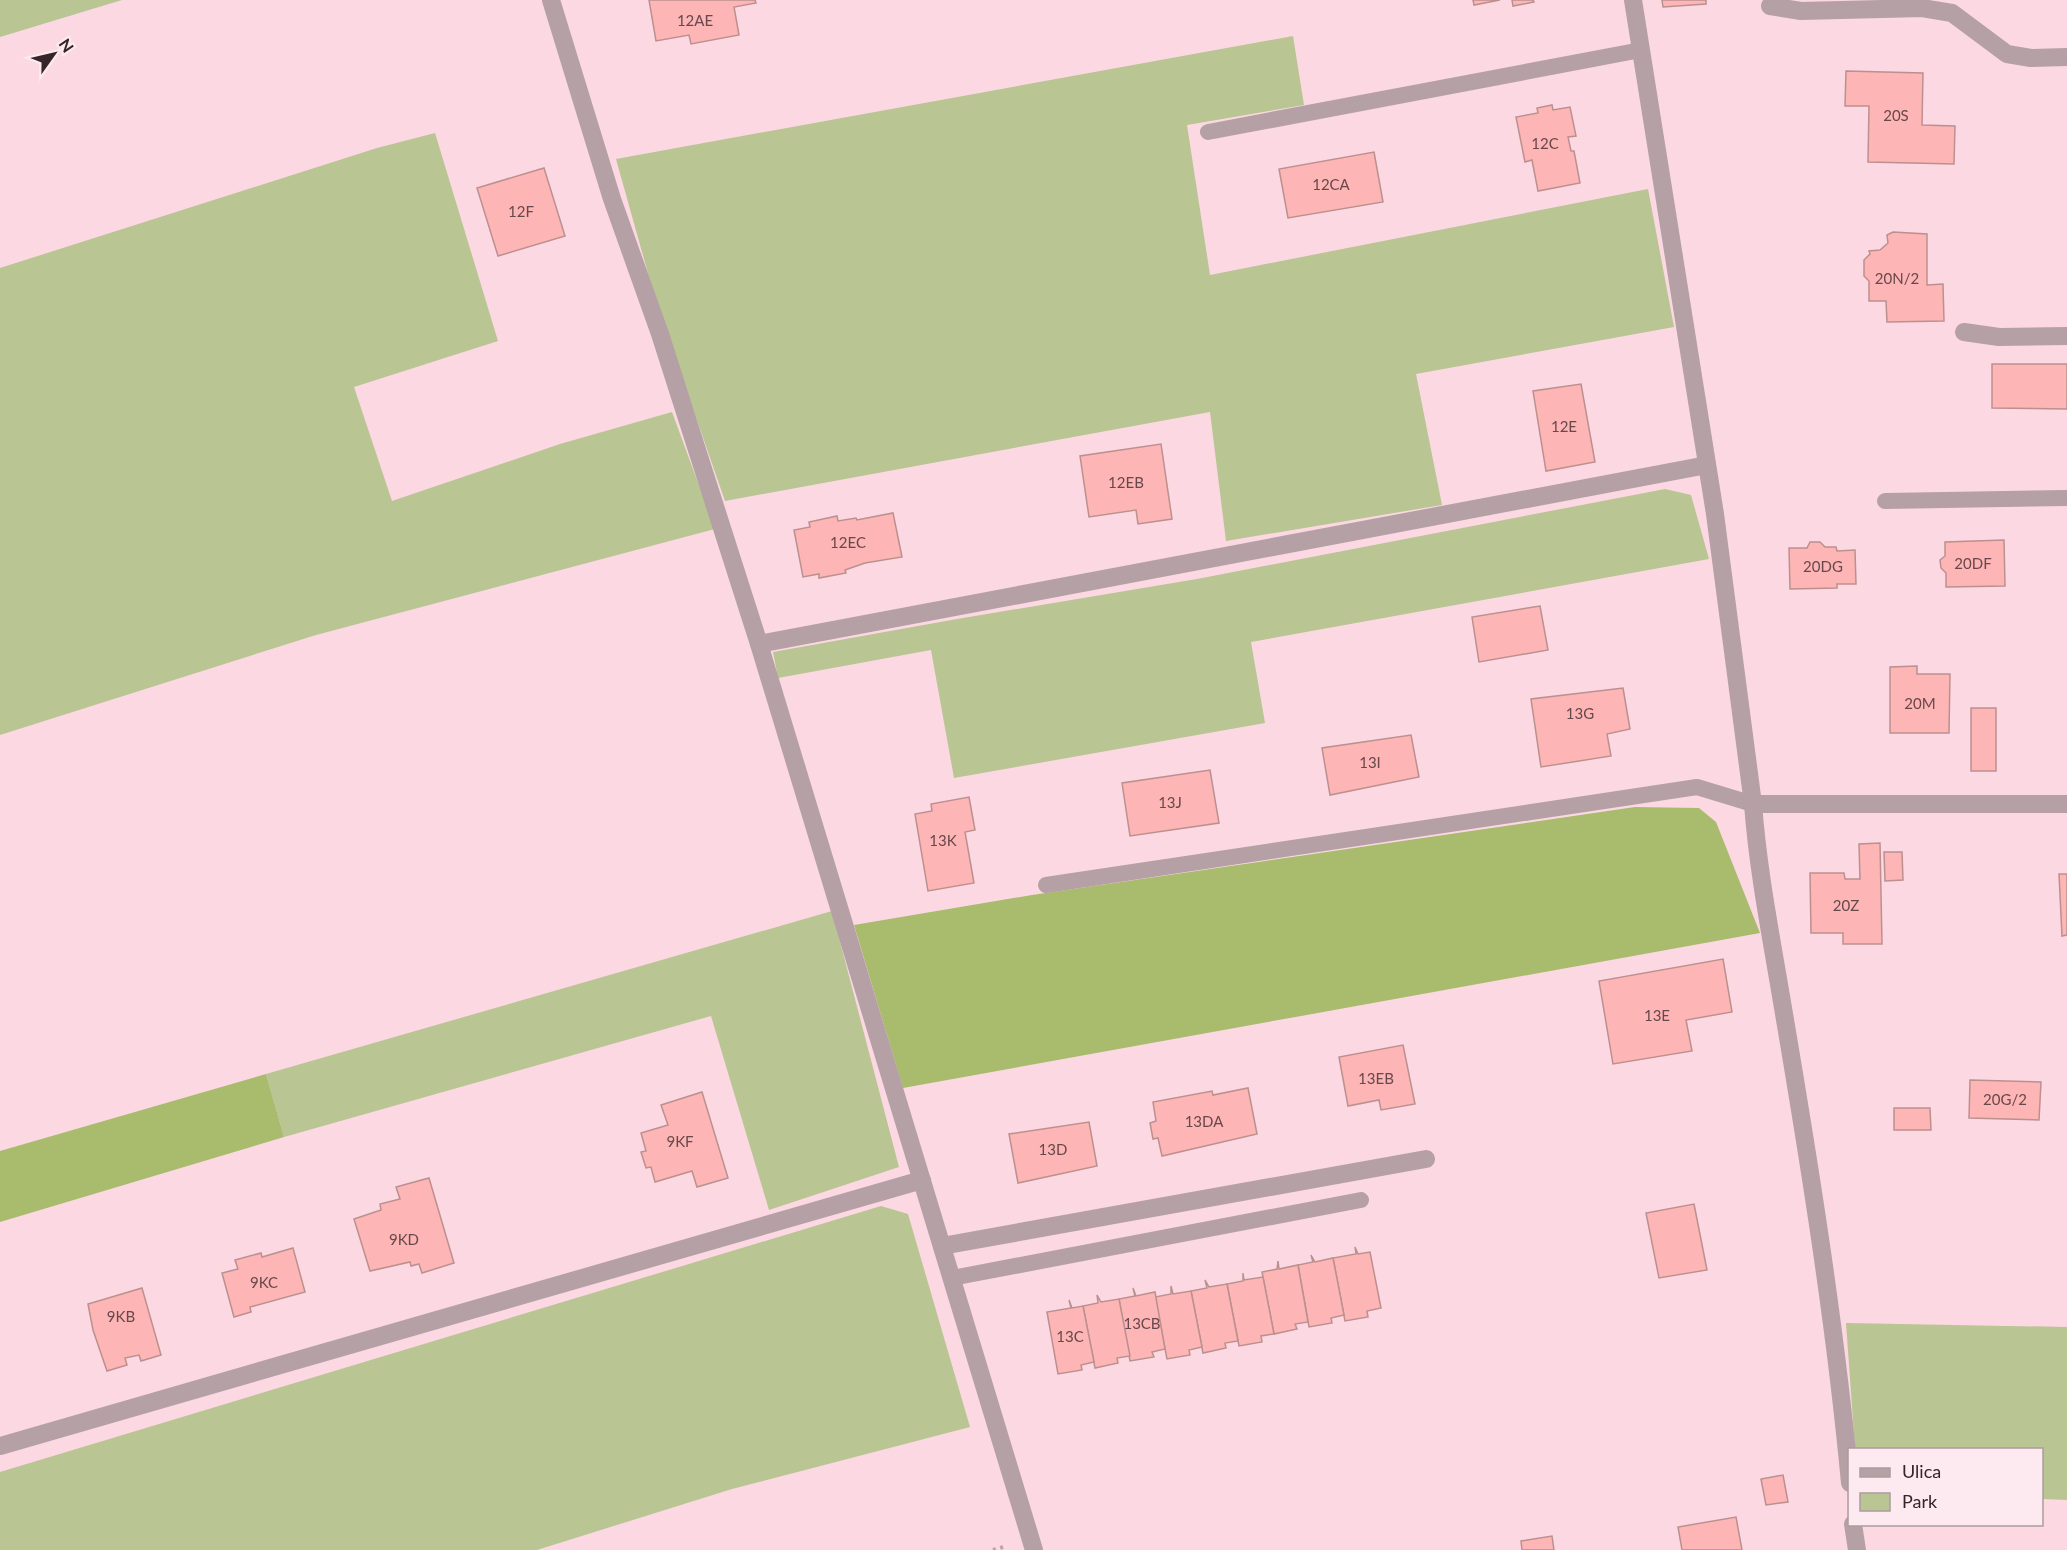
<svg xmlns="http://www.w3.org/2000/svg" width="2067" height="1550" viewBox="0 0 2067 1550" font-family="Lato,sans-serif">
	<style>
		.green { fill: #b9c592 }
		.forest { fill: #a9bb6c }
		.building { fill: #fdb5b5; stroke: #bc908f; stroke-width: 1.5 }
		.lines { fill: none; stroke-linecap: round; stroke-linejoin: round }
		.path { stroke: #bea0a8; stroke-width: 4; stroke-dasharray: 3 4.5; stroke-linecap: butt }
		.service { stroke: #b4a0a5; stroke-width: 16 }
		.minor { stroke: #b4a0a5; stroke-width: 18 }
		.labels { text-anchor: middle; stroke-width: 4.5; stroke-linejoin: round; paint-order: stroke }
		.number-label { font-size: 15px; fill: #67484c }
	</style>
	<rect width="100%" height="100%" fill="#fcd8e2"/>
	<g class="green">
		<path d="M0 0H122L0 37Z"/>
		<path d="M1293 36 1304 105 1187 125 1210 275 1648 189 1674 327 1416 374 1442 505 1226 541 1210 412 725 501 656 302 616 159Z"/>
		<path d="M435 133 498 341 354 387 392 501 560 444 672 412 715 529 316 635 0 735V268L377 148Z"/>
		<path d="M1665 489 1691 495 1709 559 1251 642 1265 723 954 778 931 650 778 678 773 652 957 619 1197 579Z"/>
		<path d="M832 911 899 1167 769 1210 711 1016 284 1137 266 1074Z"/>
		<path d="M881 1206 908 1214 970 1427 732 1489 537 1550H0V1472Z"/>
		<path d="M1846 1323 2067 1327V1500L2042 1499V1450L1855 1449Z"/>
	</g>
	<g class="forest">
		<path d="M1635 807 1699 808 1716 822 1760 933 903 1088 854 925 1032 895Z"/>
		<path d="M266 1074 284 1137 0 1222V1151Z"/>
	</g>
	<g class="building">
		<path d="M649 0H755L756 3 734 7 739 35 691 44 689 35 656 41Z"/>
		<path d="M1473 0H1500L1474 5Z"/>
		<path d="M1512 0H1533L1534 2 1513 6Z"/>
		<path d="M1662 0H1706V4L1663 7Z"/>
		<path d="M1846 71 1923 73 1922 125 1955 126 1954 164 1868 162 1869 106H1845Z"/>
		<path d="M1552 105 1553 110 1570 107 1576 136 1568 137 1571 151H1574L1580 183 1538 191 1532 160 1525 162 1516 117 1538 113 1537 108Z"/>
		<path d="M1374 152 1383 202 1288 218 1279 169Z"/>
		<path d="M544 168 565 236 498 256 477 188Z"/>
		<path d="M1893 232 1927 234V285L1943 284 1944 321 1887 322 1886 301H1869V281L1864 276V260L1870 254 1869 251 1880 250 1888 243 1887 235Z"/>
		<path d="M1992 364H2067V409L1992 408Z"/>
		<path d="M1581 384 1595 462 1546 471 1533 391Z"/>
		<path d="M1161 444 1172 519 1138 524 1136 510 1089 517 1080 456Z"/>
		<path d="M893 513 902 557 865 563 845 570 846 573 819 578V574L803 577 794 530 810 527 809 522 837 516 838 521 856 518 857 520Z"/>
		<path d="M2004 540 2005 586 1946 587V573L1941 568 1940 560 1945 556V542Z"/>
		<path d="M1810 542H1820L1825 547H1836L1837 551 1855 550 1856 584H1837V588L1790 589 1789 548H1807Z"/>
		<path d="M1540 606 1548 650 1479 662 1472 617Z"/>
		<path d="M1917 666V674H1950L1949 733H1890V667Z"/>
		<path d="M1623 688 1630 729 1607 734 1611 756 1541 767 1531 699Z"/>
		<rect x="1971" y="708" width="25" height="63"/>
		<path d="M1411 735 1419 777 1330 795 1322 748Z"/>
		<path d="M1210 770 1219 823 1130 836 1122 783Z"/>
		<path d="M969 797 975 830 965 832 974 883 928 891 915 814 932 811 931 804Z"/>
		<path d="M1880 843 1882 944H1843V933H1811L1810 873H1844L1845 879H1860L1859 844Z"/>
		<path d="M1884 852H1902L1903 880 1885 881Z"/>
		<path d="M2059 874H2067V935L2062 936Z"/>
		<path d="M1723 959 1732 1012 1686 1020 1692 1051 1613 1064 1599 981Z"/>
		<path d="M1403 1045 1415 1104 1381 1110 1379 1100 1348 1106 1339 1057Z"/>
		<path d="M1970 1080 2041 1082 2039 1120 1969 1118Z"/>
		<path d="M1248 1088 1257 1134 1162 1156 1158 1138 1153 1139 1150 1123 1156 1121 1153 1102 1212 1091 1213 1095Z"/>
		<path d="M702 1092 728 1178 697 1187 692 1171 655 1182 651 1167 646 1168 641 1152 646 1151 641 1133 668 1125 661 1105Z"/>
		<path d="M1894 1108H1930L1931 1130H1894Z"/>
		<path d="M1089 1122 1097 1166 1018 1183 1009 1134Z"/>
		<path d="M429 1178 454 1263 422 1273 419 1264 411 1266 410 1262 370 1271 354 1219 381 1210 380 1204 400 1199 396 1187Z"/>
		<path d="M1694 1204 1707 1270 1659 1278 1646 1213Z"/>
		<path d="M1355 1247 1358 1254 1370 1252 1381 1308 1367 1311 1368 1317 1345 1321 1333 1258 1356 1254Z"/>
		<path d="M293 1248 305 1292 250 1307 251 1312 234 1317 222 1273 238 1269 235 1260 261 1253 262 1257Z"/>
		<path d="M1311 1255 1315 1262 1333 1258 1344 1315 1331 1318 1332 1323 1309 1327 1298 1265 1313 1262Z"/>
		<path d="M1278 1261 1279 1269 1298 1265 1308 1322 1295 1324 1297 1329 1274 1334 1262 1272 1277 1269Z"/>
		<path d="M1243 1273 1244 1280 1263 1277 1274 1334 1261 1336 1262 1342 1239 1346 1227 1284 1243 1281Z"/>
		<path d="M1205 1280 1209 1287 1227 1284 1238 1341 1225 1343 1226 1348 1203 1353 1191 1291 1207 1288Z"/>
		<path d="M1171 1286 1173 1294 1191 1291 1202 1347 1189 1350 1190 1355 1167 1359 1155 1297 1171 1294Z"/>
		<path d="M142 1288 161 1355 141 1361 139 1355 125 1358 127 1365 107 1371 93 1330 88 1304Z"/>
		<path d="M1133 1288 1136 1296 1155 1292 1165 1349 1152 1352 1154 1357 1130 1361 1119 1299 1135 1296Z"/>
		<path d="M1097 1295 1101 1302 1119 1299 1130 1356 1117 1358 1118 1363 1095 1368 1083 1306 1098 1303Z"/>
		<path d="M1069 1300 1072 1308 1083 1306 1094 1362 1081 1365 1082 1370 1058 1374 1047 1312 1071 1308Z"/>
		<path d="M1783 1475 1788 1502 1766 1505 1761 1479Z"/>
		<path d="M1736 1517 1742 1550H1682L1678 1527Z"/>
		<path d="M1552 1536 1554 1550H1522L1521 1541Z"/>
	</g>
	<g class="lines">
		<path class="path" d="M993 1550 1007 1546"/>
		<g class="service">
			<path d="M1208 132 1641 50"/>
			<path d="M1885 501 2067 498"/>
			<path d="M1046 885 1697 787 1753 804"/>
			<path d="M952 1278 1361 1200"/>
		</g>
		<g class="minor">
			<path d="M551 0 612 199 660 334 759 644 1034 1550"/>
			<path d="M1633 0 1715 514 1753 804"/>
			<path d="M1770 6 1801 11 1922 8 1952 13 2007 54 2031 58 2067 57"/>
			<path d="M1964 332 1999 337 2067 336"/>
			<path d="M759 644 1707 465"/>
			<path d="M942 1246 1426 1159"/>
			<path d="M0 1446 922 1180"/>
			<path d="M1850 1483C1835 1322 1809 1161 1782 1002 1771 936 1758 871 1753 804H2067"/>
			<path d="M1853 1524 1857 1550"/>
		</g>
	</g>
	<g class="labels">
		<g class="number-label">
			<text x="695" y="26">12AE</text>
			<text x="1896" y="121">20S</text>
			<text x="1545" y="149">12C</text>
			<text x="1331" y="190">12CA</text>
			<text x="521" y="217">12F</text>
			<text x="1897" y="284">20N/2</text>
			<text x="1564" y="432">12E</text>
			<text x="1126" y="488">12EB</text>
			<text x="848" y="548">12EC</text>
			<text x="1973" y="569">20DF</text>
			<text x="1823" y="572">20DG</text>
			<text x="1920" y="709">20M</text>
			<text x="1580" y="719">13G</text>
			<text x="1370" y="768">13I</text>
			<text x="1170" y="808">13J</text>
			<text x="943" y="846">13K</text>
			<text x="1846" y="911">20Z</text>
			<text x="1657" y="1021">13E</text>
			<text x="1376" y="1084">13EB</text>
			<text x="2005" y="1105">20G/2</text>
			<text x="1204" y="1127">13DA</text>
			<text x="680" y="1147">9KF</text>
			<text x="1053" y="1155">13D</text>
			<text x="404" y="1245">9KD</text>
			<text x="264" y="1288">9KC</text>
			<text x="121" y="1322">9KB</text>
			<text x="1142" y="1329">13CB</text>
			<text x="1070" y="1342">13C</text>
		</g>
	</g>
	<rect x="1848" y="1448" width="195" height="78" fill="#fdeaf0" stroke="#ad9ba0" stroke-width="1.5"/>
	<rect x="1860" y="1468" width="30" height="9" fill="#b4a0a5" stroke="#ad9ba0" stroke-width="1.5"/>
	<text x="1902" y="1478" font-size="18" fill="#352429">Ulica</text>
	<rect x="1860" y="1493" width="30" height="18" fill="#b9c592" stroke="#ad9ba0" stroke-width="1.5"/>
	<text x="1902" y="1508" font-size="18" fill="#352429">Park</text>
	<g transform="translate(54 54) rotate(56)" stroke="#fdeaf0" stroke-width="4.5" paint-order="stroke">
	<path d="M0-4.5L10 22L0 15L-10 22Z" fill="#352429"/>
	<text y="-9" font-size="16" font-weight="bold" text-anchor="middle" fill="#352429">N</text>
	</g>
</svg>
